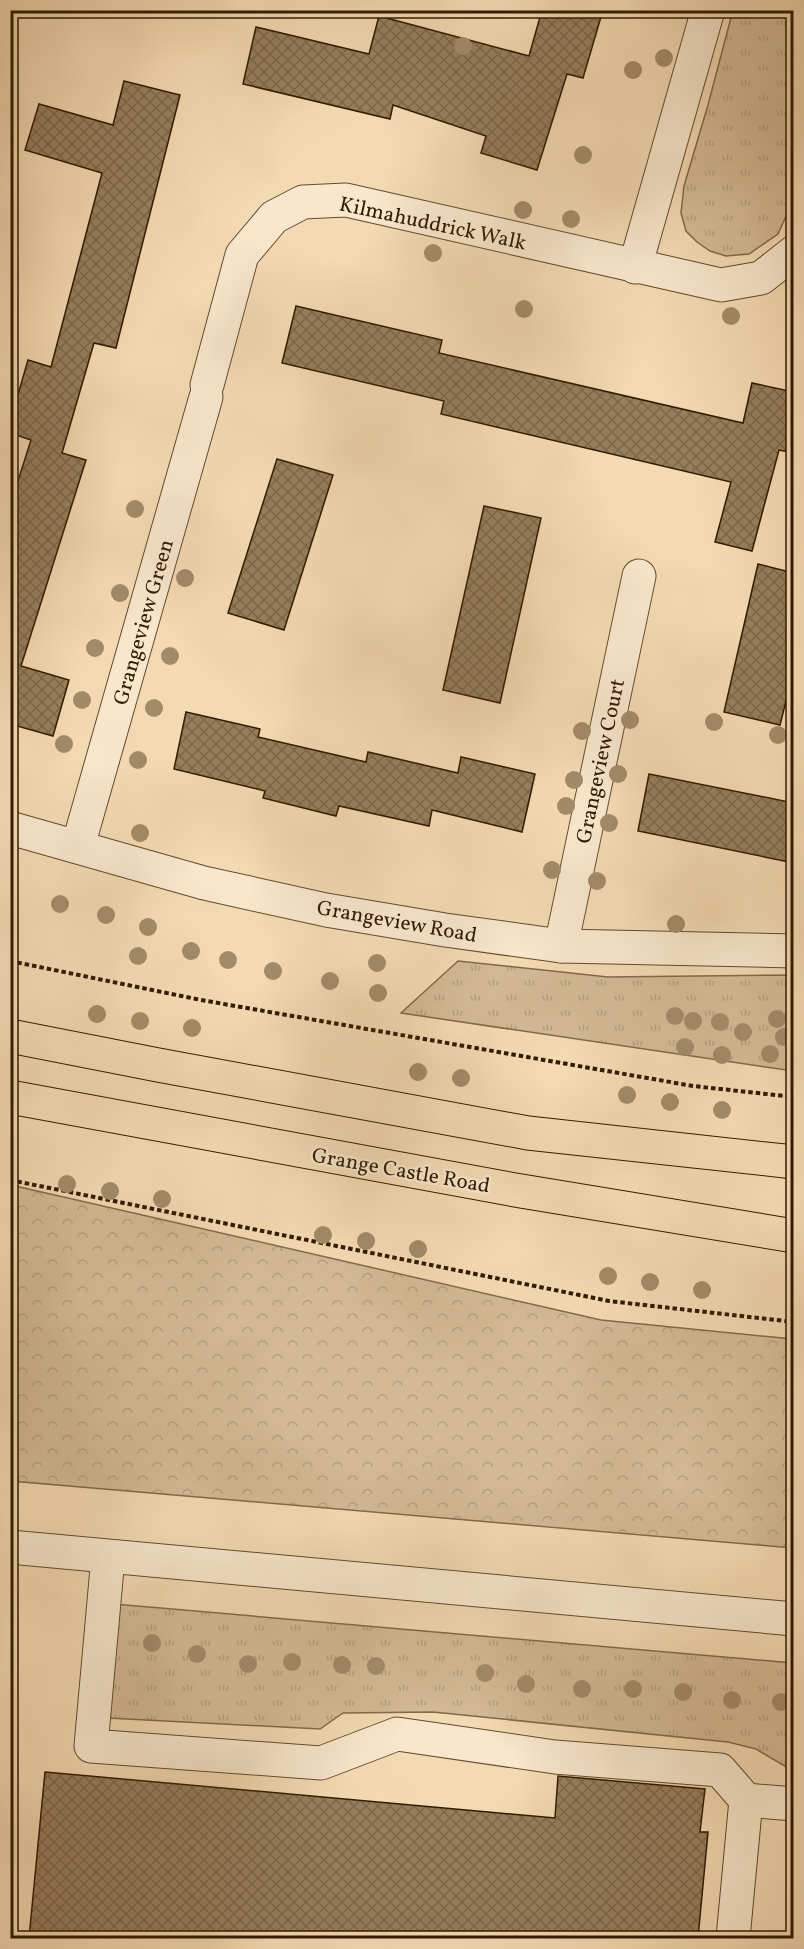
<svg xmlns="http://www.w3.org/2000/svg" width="804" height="1949" viewBox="0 0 804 1949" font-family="Vollkorn,serif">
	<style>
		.grass { fill: url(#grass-tufts); stroke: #826a4a; stroke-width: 1.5 }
		.forest { fill: url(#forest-crowns); stroke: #826a4a; stroke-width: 1.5 }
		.building { fill: url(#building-cross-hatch); stroke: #301b00; stroke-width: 1.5 }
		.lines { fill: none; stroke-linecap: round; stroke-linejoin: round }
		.minor-casing { stroke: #614b2c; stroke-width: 35 }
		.major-casing { stroke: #301b00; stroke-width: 35 }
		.path { stroke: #301b00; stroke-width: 4; stroke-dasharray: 4.5 3; stroke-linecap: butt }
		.minor { stroke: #f8e7cd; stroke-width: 33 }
		.major { stroke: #f4dab2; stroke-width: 33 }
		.tree { fill: #a38b68 }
		.labels { text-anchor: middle; stroke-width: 4.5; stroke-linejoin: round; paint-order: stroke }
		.street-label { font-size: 21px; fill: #301b00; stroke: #f8e7cd }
	</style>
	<defs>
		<pattern id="grass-tufts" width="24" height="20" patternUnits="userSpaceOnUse" patternTransform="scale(1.5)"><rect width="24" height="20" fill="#d3ba94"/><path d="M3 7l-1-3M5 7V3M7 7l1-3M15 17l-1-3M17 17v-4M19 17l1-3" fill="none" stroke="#b59f7e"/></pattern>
		<pattern id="forest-crowns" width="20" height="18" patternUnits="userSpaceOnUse" patternTransform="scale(1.5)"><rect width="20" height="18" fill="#d3ba94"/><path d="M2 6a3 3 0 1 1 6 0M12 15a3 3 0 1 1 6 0" fill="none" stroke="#b59f7e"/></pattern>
		<pattern id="building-cross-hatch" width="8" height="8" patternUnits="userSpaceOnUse" patternTransform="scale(1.5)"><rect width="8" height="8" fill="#967e5d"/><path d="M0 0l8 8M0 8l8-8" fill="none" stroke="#7b664a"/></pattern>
	</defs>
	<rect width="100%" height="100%" fill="#f4dab2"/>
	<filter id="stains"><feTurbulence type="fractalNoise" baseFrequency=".00333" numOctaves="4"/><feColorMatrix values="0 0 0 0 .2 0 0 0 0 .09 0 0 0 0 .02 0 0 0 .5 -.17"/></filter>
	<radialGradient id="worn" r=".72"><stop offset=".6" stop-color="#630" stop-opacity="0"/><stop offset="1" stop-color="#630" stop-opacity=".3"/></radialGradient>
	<g class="grass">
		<path d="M733 10 793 11 791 205 778 234 749 254 726 256 710 251 697 242 686 231 681 213 684 186 708 105Z"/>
		<path d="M458 961 608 977 793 975V1071L401 1013Z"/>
		<path d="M114 1604 793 1663V1771L756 1749 728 1742 433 1712 343 1713 320 1729 108 1718Z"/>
	</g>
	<path class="forest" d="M11 1185 601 1320 793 1339V1548L11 1481Z"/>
	<g class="building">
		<path d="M542 10H603L583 78 567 74 537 170 481 153 486 136 393 105 390 119 243 84 256 27 369 54 379 16 529 56Z"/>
		<path d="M124 81 180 95 116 348 94 343 62 453 86 460 21 666 69 680 53 736 10 724V506L31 440 10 433V422L28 360 51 367 102 173 25 150 39 104 113 125Z"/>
		<path d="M296 306 442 340 439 353 743 423 752 383 794 392V453L779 450 752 551 715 542 731 482 441 414 444 401 282 363Z"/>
		<path d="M277 459 333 475 284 630 228 613Z"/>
		<path d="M484 506 541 518 500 703 443 690Z"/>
		<path d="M758 564 794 573V669L780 725 724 712Z"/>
		<path d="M186 712 260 729 258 737 366 762 368 752 458 773 461 757 535 774 522 832 432 810 429 826 339 806 336 816 263 798 265 791 174 769Z"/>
		<path d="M649 774 794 803V863L638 831Z"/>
		<path d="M45 1772 555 1818 558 1776 705 1789 700 1832H708L698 1938H29Z"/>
	</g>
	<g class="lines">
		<defs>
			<g id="minor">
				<path d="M635 267 708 10"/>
				<path d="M207 385 242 255 274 217 303 202 346 200 721 285 761 278 794 252"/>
				<path d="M10 828 204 883 326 910 445 930 561 946 794 951"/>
				<path d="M78 846 206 397"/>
				<path d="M561 946 639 576"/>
				<path d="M10 1547 794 1619"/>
				<path d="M108 1557 91 1746 321 1763 397 1734 555 1757 720 1770 746 1800 794 1804"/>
				<path d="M733 1938 746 1800"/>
			</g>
			<g id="major">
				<path d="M10 1036 158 1065 528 1133 794 1162"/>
				<path d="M10 1097 515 1190 794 1236"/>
			</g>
		</defs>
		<use href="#minor" class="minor-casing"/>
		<use href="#major" class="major-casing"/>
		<g class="path">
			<path d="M10 961 201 1000 693 1086 794 1097"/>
			<path d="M10 1180 609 1301 794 1322"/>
		</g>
		<use href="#minor" class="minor"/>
		<use href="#major" class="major"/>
	</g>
	<g class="tree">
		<circle cx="463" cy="46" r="9"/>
		<circle cx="664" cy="58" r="9"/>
		<circle cx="633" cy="70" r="9"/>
		<circle cx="583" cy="155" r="9"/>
		<circle cx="523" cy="210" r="9"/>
		<circle cx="571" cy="219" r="9"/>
		<circle cx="433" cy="253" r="9"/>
		<circle cx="524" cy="309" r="9"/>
		<circle cx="731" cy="316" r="9"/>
		<circle cx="135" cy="509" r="9"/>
		<circle cx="185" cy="578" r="9"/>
		<circle cx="120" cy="593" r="9"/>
		<circle cx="95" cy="648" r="9"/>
		<circle cx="170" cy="656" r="9"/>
		<circle cx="82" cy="700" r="9"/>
		<circle cx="154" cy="708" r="9"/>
		<circle cx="630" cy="720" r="9"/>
		<circle cx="714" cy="722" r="9"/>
		<circle cx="582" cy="731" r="9"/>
		<circle cx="778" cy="735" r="9"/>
		<circle cx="64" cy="744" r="9"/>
		<circle cx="138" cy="760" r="9"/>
		<circle cx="618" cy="774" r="9"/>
		<circle cx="574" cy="780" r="9"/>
		<circle cx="566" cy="806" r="9"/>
		<circle cx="609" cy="823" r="9"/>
		<circle cx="140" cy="833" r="9"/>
		<circle cx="552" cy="870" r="9"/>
		<circle cx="597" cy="881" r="9"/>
		<circle cx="60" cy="904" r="9"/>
		<circle cx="106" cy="915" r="9"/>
		<circle cx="676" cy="924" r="9"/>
		<circle cx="148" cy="927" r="9"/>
		<circle cx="191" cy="951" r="9"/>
		<circle cx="138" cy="956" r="9"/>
		<circle cx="228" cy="960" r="9"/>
		<circle cx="377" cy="963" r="9"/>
		<circle cx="273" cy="971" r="9"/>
		<circle cx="330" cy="981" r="9"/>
		<circle cx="378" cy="993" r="9"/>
		<circle cx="97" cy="1014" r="9"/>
		<circle cx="675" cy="1016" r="9"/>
		<circle cx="777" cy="1019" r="9"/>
		<circle cx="140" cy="1021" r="9"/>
		<circle cx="693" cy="1021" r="9"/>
		<circle cx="720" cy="1022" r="9"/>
		<circle cx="192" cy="1028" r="9"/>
		<circle cx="743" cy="1032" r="9"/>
		<circle cx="784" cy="1037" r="9"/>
		<circle cx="685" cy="1047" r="9"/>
		<circle cx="770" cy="1054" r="9"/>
		<circle cx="722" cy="1055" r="9"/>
		<circle cx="418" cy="1072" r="9"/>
		<circle cx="461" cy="1078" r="9"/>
		<circle cx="627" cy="1095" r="9"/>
		<circle cx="670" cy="1102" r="9"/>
		<circle cx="722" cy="1110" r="9"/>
		<circle cx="67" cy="1184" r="9"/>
		<circle cx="110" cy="1191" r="9"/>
		<circle cx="162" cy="1199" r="9"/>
		<circle cx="323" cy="1235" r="9"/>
		<circle cx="366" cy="1241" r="9"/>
		<circle cx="418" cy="1249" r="9"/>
		<circle cx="608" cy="1276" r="9"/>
		<circle cx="650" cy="1282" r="9"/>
		<circle cx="702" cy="1290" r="9"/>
		<circle cx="152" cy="1643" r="9"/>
		<circle cx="197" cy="1654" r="9"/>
		<circle cx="292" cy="1662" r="9"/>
		<circle cx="248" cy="1664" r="9"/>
		<circle cx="342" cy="1665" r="9"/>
		<circle cx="376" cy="1666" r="9"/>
		<circle cx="485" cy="1673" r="9"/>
		<circle cx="526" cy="1684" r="9"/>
		<circle cx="582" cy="1689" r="9"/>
		<circle cx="633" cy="1689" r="9"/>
		<circle cx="683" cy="1692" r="9"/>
		<circle cx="732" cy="1700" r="9"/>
		<circle cx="781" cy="1702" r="9"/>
	</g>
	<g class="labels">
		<g class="street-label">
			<text transform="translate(433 223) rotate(12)" y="7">Kilmahuddrick Walk</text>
			<text transform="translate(143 622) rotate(-74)" y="7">Grangeview Green</text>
			<text transform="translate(600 761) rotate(-78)" y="7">Grangeview Court</text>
			<text transform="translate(397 921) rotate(10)" y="7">Grangeview Road</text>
			<text transform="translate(401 1170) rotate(10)" y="7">Grange Castle Road</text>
		</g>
	</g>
	<rect width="804" height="1949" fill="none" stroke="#f4dab2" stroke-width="36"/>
	<rect x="12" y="12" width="780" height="1925" fill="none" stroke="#301b00" stroke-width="3"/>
	<rect x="18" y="18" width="768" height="1913" fill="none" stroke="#301b00" stroke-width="1.5"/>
	<rect width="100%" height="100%" filter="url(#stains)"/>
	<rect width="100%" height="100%" fill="url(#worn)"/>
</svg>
